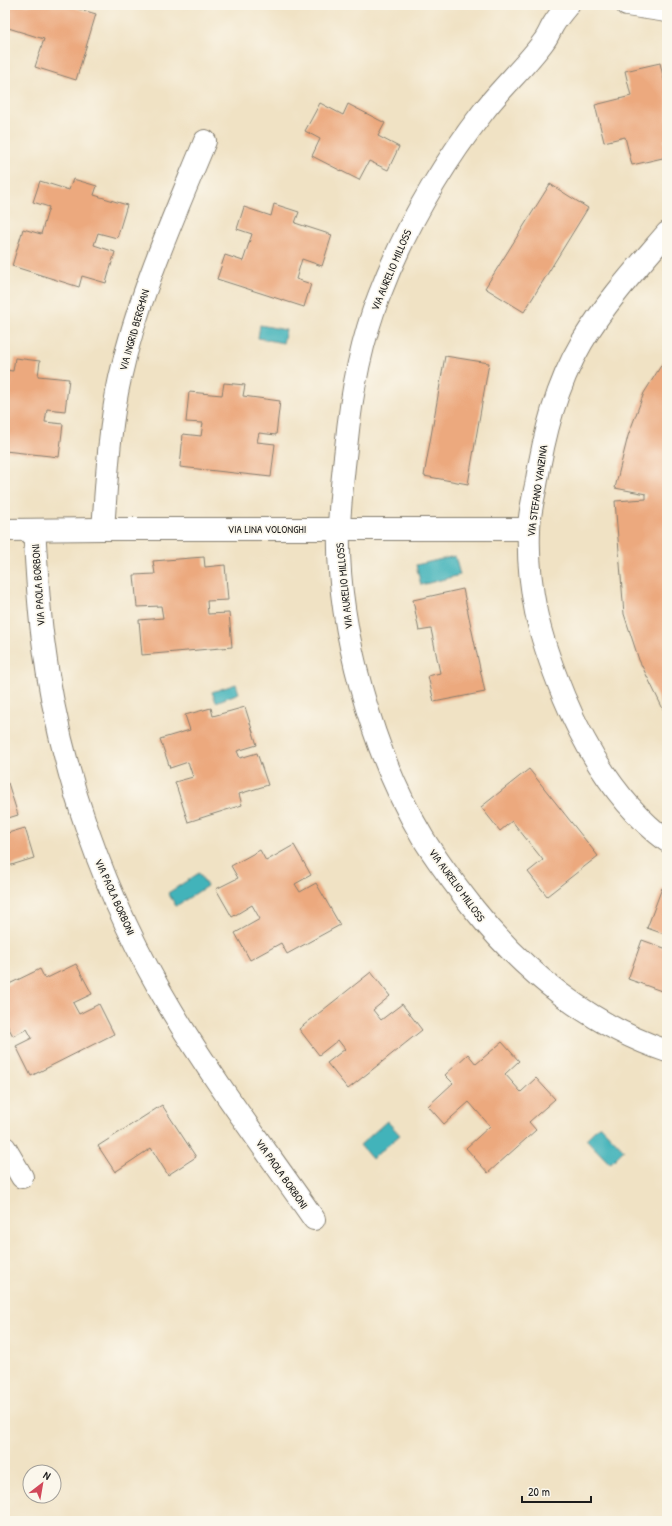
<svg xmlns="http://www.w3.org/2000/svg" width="672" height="1526" viewBox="0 0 672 1526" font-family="'Patrick Hand',sans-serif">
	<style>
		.water { fill: #43b3ba; stroke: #30686b }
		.building { fill: #eca97e }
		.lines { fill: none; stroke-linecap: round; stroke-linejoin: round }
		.minor-casing { stroke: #867f70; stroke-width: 24 }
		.tertiary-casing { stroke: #867f70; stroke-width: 24 }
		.minor { stroke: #fff; stroke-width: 22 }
		.tertiary { stroke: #fff; stroke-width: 22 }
		.labels { text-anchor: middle; stroke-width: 3.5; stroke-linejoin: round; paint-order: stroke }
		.street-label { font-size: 11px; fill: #1c1c1c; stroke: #fbf7ec }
	</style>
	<rect width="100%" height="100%" fill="#fbf7ec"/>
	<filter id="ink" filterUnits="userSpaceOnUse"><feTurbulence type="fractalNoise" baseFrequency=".025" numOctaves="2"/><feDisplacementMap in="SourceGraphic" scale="8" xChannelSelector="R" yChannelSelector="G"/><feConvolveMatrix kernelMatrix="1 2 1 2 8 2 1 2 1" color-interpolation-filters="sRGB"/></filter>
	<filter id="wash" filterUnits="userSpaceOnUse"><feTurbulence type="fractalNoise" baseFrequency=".012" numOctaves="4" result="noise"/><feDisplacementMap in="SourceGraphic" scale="16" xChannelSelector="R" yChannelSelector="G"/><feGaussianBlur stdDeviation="0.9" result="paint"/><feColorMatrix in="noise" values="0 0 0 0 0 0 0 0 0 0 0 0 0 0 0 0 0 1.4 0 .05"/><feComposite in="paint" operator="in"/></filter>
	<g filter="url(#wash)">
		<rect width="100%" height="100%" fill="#f0e2c4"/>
		<g class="water">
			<path d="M260 325 286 330 283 343 258 338Z"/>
			<path d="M455 556 460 575 421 585 416 565Z"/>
			<path d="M236 684 239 693 216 702 212 692Z"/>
			<path d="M199 873 207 886 176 906 168 893Z"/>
			<path d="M387 1121 400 1135 372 1159 360 1145Z"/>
			<path d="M600 1125 624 1150 610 1164 586 1139Z"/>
		</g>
		<g id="blocks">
			<g class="building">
				<path d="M5 5H66L96 14 76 80 35 67 44 39 5 27Z"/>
				<path d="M660 63 667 92V139L664 140 667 157 632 165 625 137 604 142 595 105 631 96 625 71Z"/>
				<path d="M320 103 343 115 348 104 385 123 378 136 399 147 388 170 369 161 359 180 312 156 320 139 305 131Z"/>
				<path d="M73 179 97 186 94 195 127 205 117 238 98 233 94 245 115 252 106 283 82 276 79 287 12 266 23 229 41 234 49 207 33 202 40 181 69 190Z"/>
				<path d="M550 184 588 208 524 312 485 288Z"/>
				<path d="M274 204 299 212 295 223 332 235 322 266 302 259 296 279 311 284 304 307 217 279 225 255 243 261 252 234 237 229 244 207 271 216Z"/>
				<path d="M445 356 489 363 468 484 424 476Z"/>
				<path d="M667 356V714L663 709 639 660 624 614 615 501 646 499V494L615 488 628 436 644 393Z"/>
				<path d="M15 358 40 361 38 376 69 379 65 411 47 409 45 422 63 424 59 457 5 451V370L13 371Z"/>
				<path d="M224 383 245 385 243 396 280 401 276 435 259 433 257 442 275 444 271 477 180 467 183 434 201 436 203 423 186 422 189 392 222 395Z"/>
				<path d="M204 557 205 567 225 565 228 600 207 601 208 614 229 613 232 647 142 655 139 620 163 618 161 606 137 607 134 575 155 574 153 561Z"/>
				<path d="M463 589 485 692 434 702 428 676 440 673 431 629 419 631 413 600Z"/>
				<path d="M245 707 257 745 237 751 240 758 257 753 268 785 239 794 242 805 188 822 175 782 193 777 188 762 170 768 160 739 190 730 185 715 211 708 213 716Z"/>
				<path d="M529 769 598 856 547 896 528 872 543 860 512 821 500 831 481 807Z"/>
				<path d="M5 783H8L18 815 5 819Z"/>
				<path d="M5 824 8 833 25 828 34 858 5 867Z"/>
				<path d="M294 845 311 875 295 884 300 892 316 883 340 925 287 954 281 943 250 960 235 933 260 919 252 905 232 917 216 889 238 878 231 866 260 850 266 861Z"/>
				<path d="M662 888 667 890V935L647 928Z"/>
				<path d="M642 940 667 949V993L628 979Z"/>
				<path d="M76 964 92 994 73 1003 79 1014 99 1004 114 1034 31 1076 16 1046 32 1038 27 1029 13 1036 5 1021V986L40 969 45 979Z"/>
				<path d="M371 972 390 996 373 1010 381 1020 402 1004 422 1030 348 1089 327 1063 345 1049 338 1040 319 1055 299 1029Z"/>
				<path d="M502 1042 519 1061 505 1074 521 1092 536 1078 555 1099 529 1122 536 1130 488 1173 466 1148 490 1126 469 1102 444 1124 428 1106 453 1083 445 1075 468 1054 476 1064Z"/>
				<path d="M162 1105 196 1157 168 1175 151 1148 115 1172 98 1146Z"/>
			</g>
		</g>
	</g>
	<g filter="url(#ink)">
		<use href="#blocks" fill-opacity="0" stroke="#867f70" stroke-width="1"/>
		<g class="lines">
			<defs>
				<g id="minor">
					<path d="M568 5C563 11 557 18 553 25 550 30 548 36 544 41 526 66 502 87 483 112 440 168 404 230 379 296 360 344 351 396 346 448 343 474 340 501 339 528 336 625 373 755 423 838 438 862 456 886 474 909 524 972 590 1025 667 1051"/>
					<path d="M667 233C637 268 606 302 582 342 556 386 544 435 536 485 533 500 529 515 529 530 528 555 531 587 536 612 542 641 553 670 564 697 587 752 619 805 667 841"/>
					<path d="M103 529C107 478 109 427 120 378 138 296 173 219 205 141"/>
					<path d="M5 530 103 529H529"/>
					<path d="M34 530C37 567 38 604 43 640 59 771 105 899 172 1011 215 1083 266 1150 314 1219"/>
					<path d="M5 1148 22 1177"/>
				</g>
				<path id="tertiary" d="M627 5 667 11"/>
			</defs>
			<use href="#minor" class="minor-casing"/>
			<use href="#tertiary" class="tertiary-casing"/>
			<use href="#minor" class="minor"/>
			<use href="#tertiary" class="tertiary"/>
		</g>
	</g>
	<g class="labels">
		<g class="street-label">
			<text transform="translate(391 270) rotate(-67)" y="4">VIA AURELIO MILLOSS</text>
			<text transform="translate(134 330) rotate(-74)" y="4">VIA INGRID BERGMAN</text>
			<text transform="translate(537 491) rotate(-82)" y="4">VIA STEFANO VANZINA</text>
			<text x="267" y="533">VIA LINA VOLONGHI</text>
			<text transform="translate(38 585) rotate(-94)" y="4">VIA PAOLA BORBONI</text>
			<text transform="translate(344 586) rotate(-96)" y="4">VIA AURELIO MILLOSS</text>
			<text transform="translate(457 885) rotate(54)" y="4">VIA AURELIO MILLOSS</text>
			<text transform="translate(115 897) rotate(66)" y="4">VIA PAOLA BORBONI</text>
			<text transform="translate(282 1174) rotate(55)" y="4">VIA PAOLA BORBONI</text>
		</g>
	</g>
	<rect width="672" height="1526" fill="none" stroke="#fbf7ec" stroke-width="20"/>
	<g transform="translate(42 1484) rotate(31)"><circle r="19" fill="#fbf7ec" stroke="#a29f99"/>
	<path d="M0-3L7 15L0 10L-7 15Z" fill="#d1495b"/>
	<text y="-6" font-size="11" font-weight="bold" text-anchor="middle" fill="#1c1c1c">N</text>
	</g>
	<path d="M522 1496v6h69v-6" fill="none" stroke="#1c1c1c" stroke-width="2"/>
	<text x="528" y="1496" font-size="12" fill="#1c1c1c" stroke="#fbf7ec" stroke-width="3" paint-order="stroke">20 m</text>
</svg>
